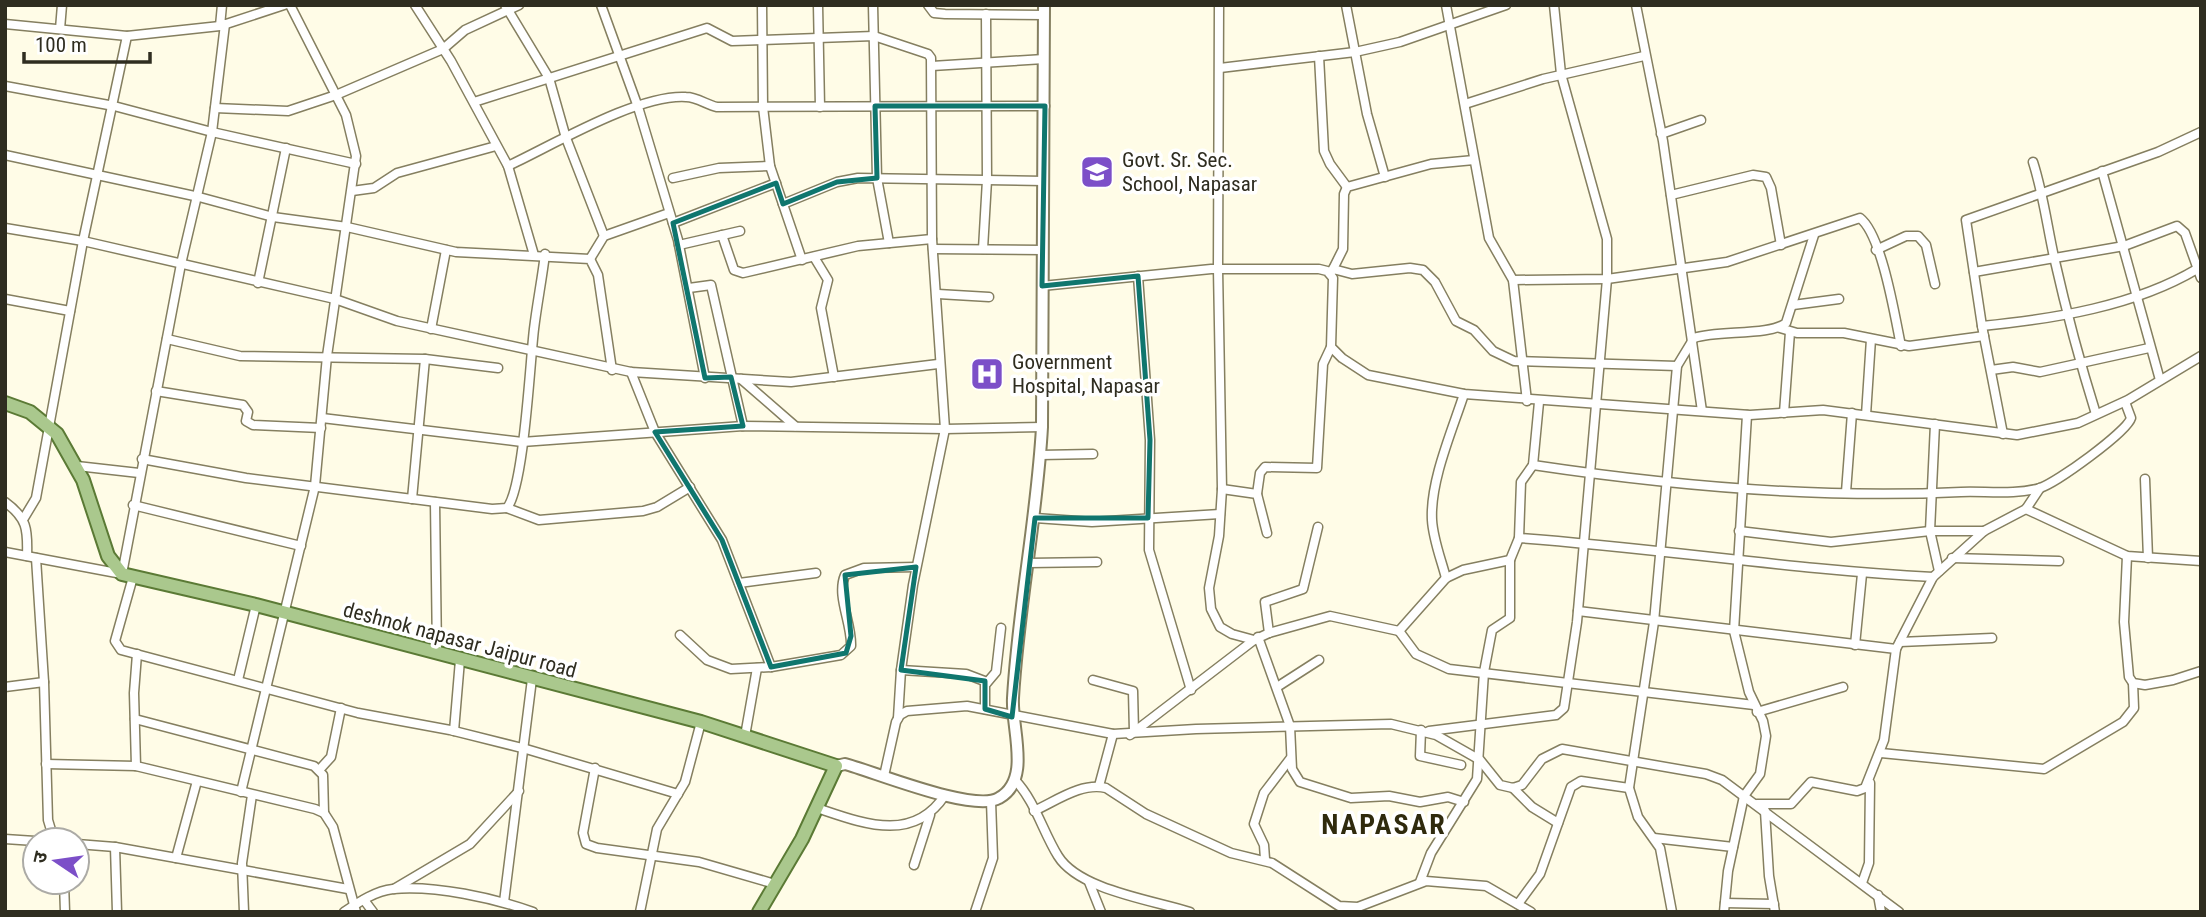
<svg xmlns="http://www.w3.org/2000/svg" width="2206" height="917" viewBox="0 0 2206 917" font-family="'Roboto Condensed','Noto Sans Devanagari',sans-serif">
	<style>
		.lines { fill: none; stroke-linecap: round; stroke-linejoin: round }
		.minor-casing { stroke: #857f60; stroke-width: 11 }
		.secondary-casing { stroke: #857f60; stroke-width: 14 }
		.primary-casing { stroke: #5b7a35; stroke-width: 16 }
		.minor { stroke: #fff; stroke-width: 8 }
		.secondary { stroke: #fff; stroke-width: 10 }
		.primary { stroke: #aac88d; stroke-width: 12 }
		.marked { fill: none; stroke: #0f766e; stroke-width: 5; stroke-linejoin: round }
		.labels { text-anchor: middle; stroke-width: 7; stroke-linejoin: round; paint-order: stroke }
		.poi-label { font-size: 21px; fill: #2f2d20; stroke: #fff; text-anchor: start }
		.street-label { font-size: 21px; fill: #2f2d20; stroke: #fff }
		.district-label { font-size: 28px; font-weight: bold; letter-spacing: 2px; fill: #2f2a0d; stroke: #fff }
	</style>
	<rect width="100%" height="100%" fill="#fffce7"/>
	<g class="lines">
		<defs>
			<g id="minor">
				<path d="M415 5 451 61 508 166 534 255"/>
				<path d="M505 5 549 78 566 138 604 236"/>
				<path d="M601 5 638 107 678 240 705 378"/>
				<path d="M762 5 763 107 770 166 802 260"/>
				<path d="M818 5 820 107"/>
				<path d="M873 5 877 178 889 243"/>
				<path d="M928 5 934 13 945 14 1044 15"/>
				<path d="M1219 5 1218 269 1222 489 1219 536 1209 588 1211 609 1220 627 1232 634 1254 640"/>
				<path d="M1346 5 1367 114 1385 177"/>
				<path d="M1446 5 1489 238 1513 280 1527 401"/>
				<path d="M1636 5 1663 141 1702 411"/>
				<path d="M5 24 127 36 220 26 284 5"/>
				<path d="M220 26 222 5"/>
				<path d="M60 29 62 5"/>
				<path d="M1319 56 1324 151 1330 164 1347 187"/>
				<path d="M932 66 1044 59"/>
				<path d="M1220 68 1355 52 1400 42 1506 5"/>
				<path d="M5 86 114 106 212 132 356 164"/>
				<path d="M474 102 707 28 732 41 874 36 928 54 931 58 932 239 945 429 913 585 901 670 898 718"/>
				<path d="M1465 104 1543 79 1644 56"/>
				<path d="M215 108 288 111 336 95 443 49 465 30 519 5"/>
				<path d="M1661 134 1701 120"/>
				<path d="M5 155 199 197 273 217 347 227 456 252 590 259 598 275 612 370"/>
				<path d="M2033 162C2043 193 2047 225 2054 257 2066 310 2080 363 2096 414"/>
				<path d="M508 166C553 145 638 94 686 97 697 97 707 105 717 107L1045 106"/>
				<path d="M2102 171 2160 380"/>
				<path d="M673 178 719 168 770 166"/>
				<path d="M352 191 374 188 397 173 496 146"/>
				<path d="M1671 195 1753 175 1766 177 1771 188 1781 245"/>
				<path d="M783 204 837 182 858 178 1044 181"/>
				<path d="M673 223 776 183"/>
				<path d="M5 228 83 241 335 299 397 321 631 372 791 382 938 364"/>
				<path d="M722 235 734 270 743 273 858 246 932 239"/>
				<path d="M679 245 740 231"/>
				<path d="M933 249 1042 250"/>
				<path d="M983 249 987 180 986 14"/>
				<path d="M1876 250 1906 236H1918L1926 245 1935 284"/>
				<path d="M814 257 828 280 821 308 834 377"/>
				<path d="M590 259 604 236 669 213"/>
				<path d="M1333 269 1352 274 1410 268 1423 270 1435 282 1456 321 1474 330 1493 351 1514 361 1677 366"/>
				<path d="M1332 271 1343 249 1344 194 1347 187 1431 164 1474 160"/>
				<path d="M1974 272 2124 246 2177 226 2185 233 2201 278"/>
				<path d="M1138 276 1150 440 1149 550 1191 690"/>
				<path d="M1513 280 1607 279 1727 262 1860 218C1882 235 1895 317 1901 346"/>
				<path d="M258 283 286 148"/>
				<path d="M1042 286 1211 269H1319L1327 271 1333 278 1331 347 1342 358 1368 375 1464 394 1750 415 1823 410 2017 435 2078 423 2128 400 2201 356"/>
				<path d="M689 288 711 285 743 426"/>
				<path d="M938 294 989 297"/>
				<path d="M5 299 70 311"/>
				<path d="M1793 305 1839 299"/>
				<path d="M1982 326C2054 319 2135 306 2197 269"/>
				<path d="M1780 328 1797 333H1844L1909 346 1984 336"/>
				<path d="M431 329 446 250"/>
				<path d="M167 339 240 356 425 359 498 368"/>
				<path d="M1991 370 2013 367 2040 372 2149 348"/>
				<path d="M631 372 655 432 722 540 771 667"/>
				<path d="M741 379 795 426"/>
				<path d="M156 391 243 405 248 412 246 421 253 425 321 428"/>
				<path d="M1784 413 1790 332"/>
				<path d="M1866 415 1871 339"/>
				<path d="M322 418 522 442 743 426 945 429 1042 427"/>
				<path d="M1935 424 1930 531 1939 571"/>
				<path d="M2003 434 1982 326 1966 220 2158 152 2201 132"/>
				<path d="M1040 455 1093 454"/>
				<path d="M142 459 246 478 492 509 507 508C524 487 530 362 534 329 537 304 542 279 545 254"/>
				<path d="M1533 465C1673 486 1819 499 1961 492 1985 491 2016 495 2040 488 2056 483 2127 432 2131 418L2125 402"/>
				<path d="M77 466 139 473"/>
				<path d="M2145 479 2148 558"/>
				<path d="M1222 489 1257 494 1267 533"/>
				<path d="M1846 492 1852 413"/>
				<path d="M1257 494 1260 473 1265 467 1317 468 1323 364 1331 347"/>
				<path d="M412 499 425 359"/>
				<path d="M5 502C27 518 28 529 27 556"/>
				<path d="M435 502 437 654"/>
				<path d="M133 505 301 546"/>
				<path d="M507 508 539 520 643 511 657 507 690 487"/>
				<path d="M2026 509 2127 556 2201 561"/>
				<path d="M24 518 36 498 83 241 127 36"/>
				<path d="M1035 518 1092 522 1220 514"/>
				<path d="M1739 531 1831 542 1930 531H1984"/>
				<path d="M1519 538C1657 548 1795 570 1933 577"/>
				<path d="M5 552 122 574 181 264 212 132 225 24"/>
				<path d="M2127 556 2124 622 2129 677 2133 683 2145 685 2173 680 2201 671"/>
				<path d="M36 558 44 682 48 820 54 840"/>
				<path d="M1952 558 2059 561"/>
				<path d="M1029 563 1097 562"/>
				<path d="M133 577 115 641 121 650 358 713 450 730 526 749 678 794"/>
				<path d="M1446 578C1441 559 1433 539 1432 520 1430 481 1452 431 1464 394"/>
				<path d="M739 583 816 573"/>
				<path d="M1578 611 1896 649"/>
				<path d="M1399 631 1416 654 1449 669 1754 705"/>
				<path d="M1269 633 1265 602 1303 589 1318 527"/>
				<path d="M680 635 707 660 731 669 771 667 841 655 851 646C852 623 836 596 845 575L864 568 916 567"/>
				<path d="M1258 637 1290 726 1292 769 1300 782 1351 798 1389 796 1420 802 1448 797 1464 802"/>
				<path d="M1900 642 1992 638"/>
				<path d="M1855 645 1862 574"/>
				<path d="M901 670 966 674 987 682"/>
				<path d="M238 680 256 605"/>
				<path d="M1093 680 1133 691 1134 732"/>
				<path d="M5 687 44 682"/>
				<path d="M1277 687 1319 660"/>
				<path d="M985 709V685L996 672 1001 628"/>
				<path d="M1757 712 1843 687"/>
				<path d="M135 719 314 766 323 775 324 813"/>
				<path d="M1421 730 1420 756 1461 765"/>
				<path d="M454 731 460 660"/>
				<path d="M1429 731 1556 715 1564 708 1577 622 1607 279V239L1561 74 1554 5"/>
				<path d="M1130 735 1254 640 1269 633 1330 616 1399 631 1446 578 1463 570 1510 560 1519 538 1521 482 1533 465 1539 402"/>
				<path d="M745 736 757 668"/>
				<path d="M1881 753 2044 769 2123 722 2134 708 2133 683"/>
				<path d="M46 764 136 766 315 809 324 813 333 827 356 912"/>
				<path d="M136 766 134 693 137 654"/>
				<path d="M595 768 583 833 586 844 597 848 699 862 775 884"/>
				<path d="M320 769 331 757 341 708"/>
				<path d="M884 776 896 722 900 715 907 711 967 706 1113 734 1196 729 1391 724 1436 735 1480 760 1500 785 1513 788 1522 785 1542 759 1562 749 1706 774 1722 780 1899 912"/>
				<path d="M1015 780C1035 801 1043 832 1058 856 1079 890 1152 900 1190 912"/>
				<path d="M1099 786 1113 734"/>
				<path d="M1513 788 1532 807 1558 823"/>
				<path d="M241 792 315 486 327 356 356 156 346 115 290 5"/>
				<path d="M1757 804H1791L1811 782 1857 791 1865 788 1884 740 1896 649 1933 577 1984 531 2026 509 2040 488"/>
				<path d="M817 808C862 823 913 844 945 795"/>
				<path d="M1034 811C1056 801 1082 782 1106 788L1146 814 1231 853 1272 863 1339 906 1358 907 1426 881 1486 886 1531 912"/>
				<path d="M1765 811 1769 876 1775 912"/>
				<path d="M1654 838 1733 847"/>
				<path d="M5 839 35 841"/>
				<path d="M77 844 115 847 348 889"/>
				<path d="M115 847 117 912"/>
				<path d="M176 858 197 781"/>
				<path d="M1265 859 1264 845 1254 824 1264 793 1290 759"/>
				<path d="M914 865 930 815"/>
				<path d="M64 882 65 912"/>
				<path d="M1089 882 1101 912"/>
				<path d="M1420 882 1431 853 1477 779 1484 672 1492 630 1510 618V560"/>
				<path d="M1862 883 1869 863 1870 783"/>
				<path d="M394 889 470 844 519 791"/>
				<path d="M1878 895 1881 912"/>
				<path d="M364 900 373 912"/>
				<path d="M504 902 532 679"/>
				<path d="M1725 903 1774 904"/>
				<path d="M1518 904 1540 874 1571 787 1581 781 1629 788"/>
				<path d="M244 912 242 863 252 795"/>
				<path d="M344 912C359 902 375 891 393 889 435 885 494 898 533 912"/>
				<path d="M640 912 657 829 685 782 701 722"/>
				<path d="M975 912 993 858 991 801"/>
				<path d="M1672 912 1660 848 1638 817 1629 788 1654 622 1677 366 1694 338C1718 330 1770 336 1786 323L1814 235"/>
				<path d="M1724 912 1728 871 1744 796 1760 774 1766 736 1763 721 1749 692 1734 631 1747 415"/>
			</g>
			<path id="secondary" d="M836 766 845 764C875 772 974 813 999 798 1032 780 1011 728 1013 698 1018 608 1037 518 1042 427L1044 5"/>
			<path id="primary" d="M5 403 30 412 57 434 83 480 108 556 122 574 256 605 701 722 836 766 802 839 759 912"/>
		</defs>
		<use href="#minor" class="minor-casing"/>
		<use href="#secondary" class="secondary-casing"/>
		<use href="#primary" class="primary-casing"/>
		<use href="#minor" class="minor"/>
		<use href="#secondary" class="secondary"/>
		<use href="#primary" class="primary"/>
	</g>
	<path class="marked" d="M875 106H1045L1042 286 1138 276 1150 440 1148 518H1035L1012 717 985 709V681L901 670 916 567 845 575 851 636 846 653 771 667 722 540 655 432 743 426 731 377 705 378 673 223 776 183 783 204 837 182 877 178Z"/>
	<defs>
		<symbol id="school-square" viewBox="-11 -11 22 22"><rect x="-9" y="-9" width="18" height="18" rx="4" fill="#7c4fc8" stroke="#fff"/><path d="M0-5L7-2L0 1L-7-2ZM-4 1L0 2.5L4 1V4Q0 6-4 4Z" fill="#fff"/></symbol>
		<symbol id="hospital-square" viewBox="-11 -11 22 22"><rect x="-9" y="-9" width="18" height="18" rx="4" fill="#7c4fc8" stroke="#fff"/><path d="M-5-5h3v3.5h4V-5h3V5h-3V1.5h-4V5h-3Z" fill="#fff"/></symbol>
	</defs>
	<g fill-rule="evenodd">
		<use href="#school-square" x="1078" y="153" width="38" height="38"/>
		<use href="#hospital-square" x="968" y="355" width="38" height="38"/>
	</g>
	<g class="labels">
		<g class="poi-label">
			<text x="1122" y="167">Govt. Sr. Sec.<tspan x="1122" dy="24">School, Napasar</tspan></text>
			<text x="1012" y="369">Government<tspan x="1012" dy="24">Hospital, Napasar</tspan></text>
		</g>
		<g class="street-label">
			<text transform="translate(460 640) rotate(15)" y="7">deshnok napasar Jaipur road</text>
		</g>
		<g class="district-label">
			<text x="1384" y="834">NAPASAR</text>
		</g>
	</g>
	<rect width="2206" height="917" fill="none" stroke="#2f2d20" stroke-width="14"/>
	<g transform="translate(56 861) rotate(283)"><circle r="33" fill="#ffffff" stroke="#acaba6" stroke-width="2"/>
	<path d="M0-5L12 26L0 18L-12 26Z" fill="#7c4fc8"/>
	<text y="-10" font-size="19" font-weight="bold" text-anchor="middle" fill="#2f2d20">उ</text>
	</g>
	<path d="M24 52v10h126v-10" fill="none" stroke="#2f2d20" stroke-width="3.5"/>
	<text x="35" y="52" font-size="21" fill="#2f2d20" stroke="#ffffff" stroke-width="5" paint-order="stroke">100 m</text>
</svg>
